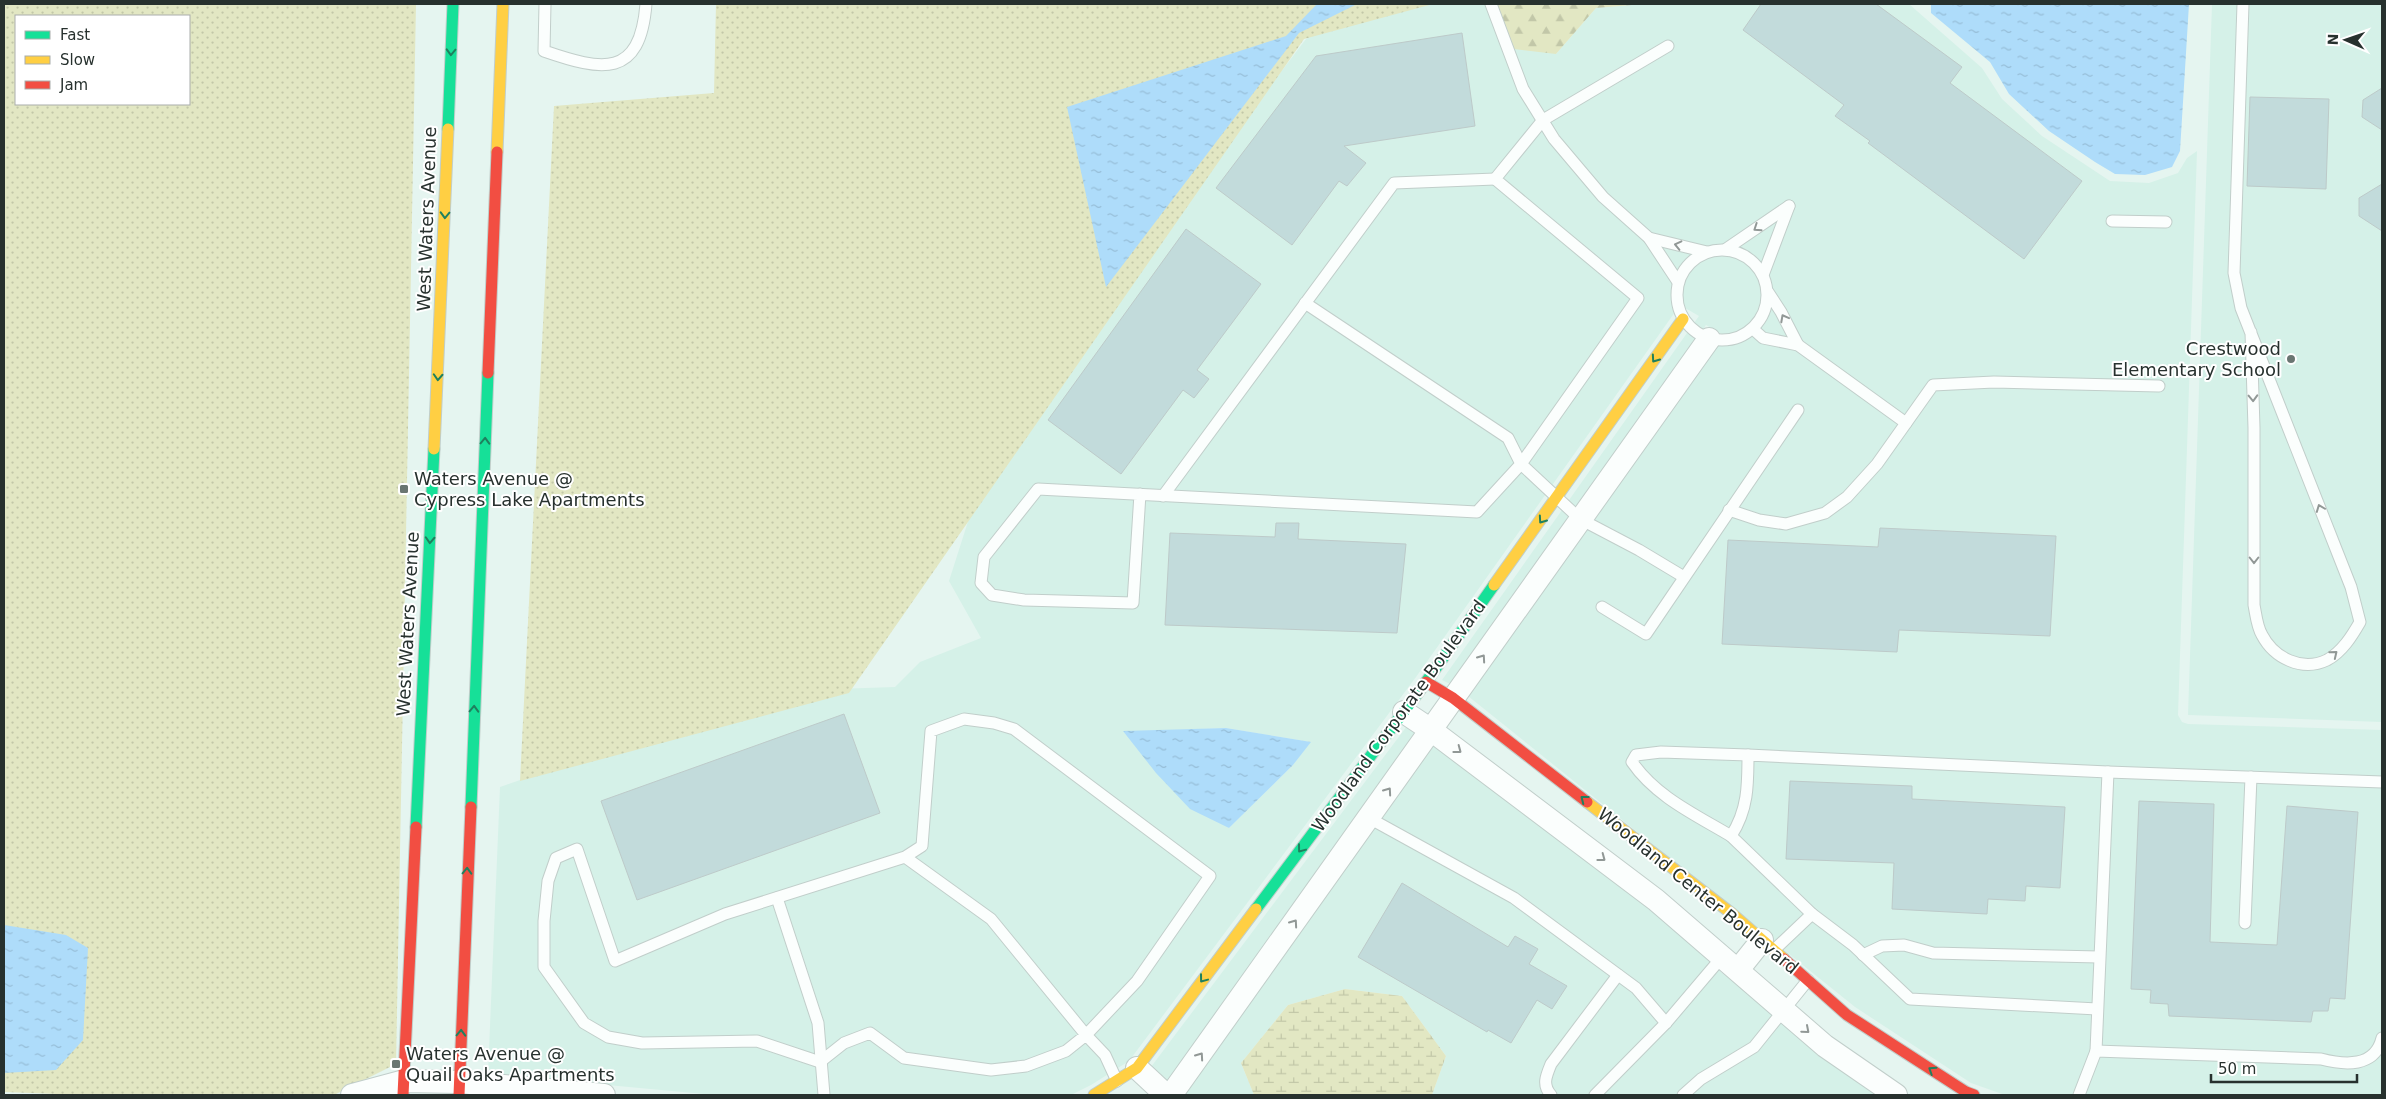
<svg xmlns="http://www.w3.org/2000/svg" width="2386" height="1099" viewBox="0 0 2386 1099" font-family="'DejaVu Sans',sans-serif">
	<style>
		.built { fill: #d5f1e8; fill-rule: evenodd }
		.forest { fill: url(#forest-firs) }
		.wetland { fill: url(#wetland-marsh) }
		.park { fill: url(#park-dots); fill-rule: evenodd }
		.water { fill: url(#water-ripples) }
		.building { fill: #c2dbdb; stroke: #bdcac9 }
		.lines { fill: none; stroke-linecap: round; stroke-linejoin: round }
		.lane-casing { stroke: #c1ceca; stroke-width: 13 }
		.street-casing { stroke: #c1ceca; stroke-width: 24 }
		.fast-casing { stroke: #c1ceca; stroke-width: 13 }
		.slow-casing { stroke: #c1ceca; stroke-width: 13 }
		.jam-casing { stroke: #c1ceca; stroke-width: 13 }
		.lane { stroke: #fbfefd; stroke-width: 11 }
		.street { stroke: #fbfefd; stroke-width: 22 }
		.fast { stroke: #16e098; stroke-width: 11 }
		.slow { stroke: #ffcf43; stroke-width: 11 }
		.jam { stroke: #f24e42; stroke-width: 11 }
		.oneway { stroke: #1f805e }
		.oneway2 { stroke: #919896 }
		.poi-dot { fill: #6a7672; stroke: #fff; stroke-width: 2 }
		.labels { text-anchor: middle; stroke-width: 4; stroke-linejoin: round; paint-order: stroke }
		.street-label { font-size: 18px; fill: #27312e; stroke: #fff }
		.poi-label { font-size: 18px; fill: #27312e; stroke: #fff; text-anchor: start }
	</style>
	<defs>
		<pattern id="forest-firs" width="22" height="20" patternUnits="userSpaceOnUse" patternTransform="scale(1.25)"><rect width="22" height="20" fill="#e2e7c3"/><path d="M5 1l3.5 6h-7zM16 11l3.5 6h-7z" fill="#c2c7a8"/></pattern>
		<pattern id="wetland-marsh" width="20" height="14" patternUnits="userSpaceOnUse" patternTransform="scale(1.25)"><rect width="20" height="14" fill="#e2e7c3"/><path d="M1 5h8M5 5V1M11 12h8M15 12V8" fill="none" stroke="#c2c7a8"/></pattern>
		<pattern id="park-dots" width="8" height="8" patternUnits="userSpaceOnUse" patternTransform="scale(1.25)"><rect width="8" height="8" fill="#e2e7c3"/><path d="M2 2h.1M6 6h.1" fill="none" stroke="#c2c7a8" stroke-width="1.8" stroke-linecap="round"/></pattern>
		<pattern id="water-ripples" width="26" height="14" patternUnits="userSpaceOnUse" patternTransform="scale(1.25)"><rect width="26" height="14" fill="#aedcfa"/><path d="M2 4q2-2 4 0t4 0M15 11q2-2 4 0t4 0" fill="none" stroke="#96bdd7"/></pattern>
	</defs>
	<rect width="100%" height="100%" fill="#e5f5f0"/>
	<g class="built">
		<path d="M1384 4H1487L1556 54 1596 8 1644 4H1909L1982 68 2002 99 2042 136 2110 181 2149 183 2178 173 2187 158 2197 151 2178 715 2182 722 2188 724 2382 730V1095H2005L1971 1083 1855 1007 1468 696 1725 336 1706 325 1450 684 1442 680 1699 316 1680 305 1416 677 1129 1061 1091 1085 1071 1095H715L488 1074 500 787 711 713 805 690 895 687 920 662 981 638 949 581 972 509 1182 202 1306 39 1354 15ZM1226 728 1310 742 1293 765 1229 828 1124 732Z"/>
		<path d="M2212 4H2382V722L2188 715Z"/>
		<path d="M1407 726 1416 732 1167 1082 1151 1067Z"/>
		<path d="M1434 745 1649 907 1722 973 1878 1095H1432L1446 1056 1402 996 1345 989 1288 1005 1241 1063 1254 1095H1185Z"/>
	</g>
	<path class="forest" d="M1487 4H1644L1596 8 1556 54 1506 48Z"/>
	<path class="wetland" d="M1345 989 1402 996 1446 1056 1432 1095H1254L1241 1063 1288 1005Z"/>
	<g class="park">
		<path d="M4 4H416L396 1064 334 1095H83L4 1092ZM16 16H189V104H16Z"/>
		<path d="M716 4H1433L1304 39 849 693 520 781 554 106 714 93Z"/>
	</g>
	<g class="water">
		<path d="M1317 4H1357L1299 33 1106 287 1067 107 1286 36Z"/>
		<path d="M1931 4H2189L2180 151 2172 167 2145 175 2115 174 2095 162 2049 131 2009 94 1990 62 1931 13Z"/>
		<path d="M1226 728 1311 742 1293 765 1229 828 1190 809 1156 773 1123 731Z"/>
		<path d="M4 925 66 935 88 948 83 1040 56 1070 4 1073Z"/>
	</g>
	<g class="building">
		<path d="M1761 4H1876L1962 67 1950 83 2082 181 2024 259 1868 143 1870 141 1835 116 1844 105 1743 30Z"/>
		<path d="M1462 33 1475 126 1344 146 1366 163 1347 186 1339 181 1292 245 1216 188 1316 56Z"/>
		<path d="M2382 88V130L2362 117 2363 100Z"/>
		<path d="M2250 97 2329 99 2326 189 2247 186Z"/>
		<path d="M2382 184V231L2359 216V198Z"/>
		<path d="M1186 229 1261 284 1197 370 1209 379 1194 398 1183 390 1121 474 1048 420Z"/>
		<path d="M1276 523H1299L1298 539 1406 544 1397 633 1165 625 1170 533 1275 537Z"/>
		<path d="M1880 528 2056 536 2050 636 1899 630 1897 652 1722 644 1728 540 1878 547Z"/>
		<path d="M844 714 880 813 637 900 601 801Z"/>
		<path d="M1790 781 1912 786V799L2065 807 2060 888 2026 886 2025 901 1988 899 1987 914 1892 909 1894 863 1786 859Z"/>
		<path d="M2139 801 2214 804 2210 942 2277 945 2287 806 2358 812 2345 999 2330 998 2328 1011H2313L2311 1022 2169 1016 2168 1004 2150 1003 2151 990 2131 989Z"/>
		<path d="M1402 883 1508 947 1515 936 1538 949 1529 964 1567 986 1552 1009 1537 1000 1511 1043 1488 1030 1487 1032 1358 957Z"/>
	</g>
	<g class="lines">
		<defs>
			<g id="lane">
				<path d="M545 4 544 51C602 71 640 79 646 4"/>
				<path d="M1491 4 1523 89 1554 139 1603 197 1649 238 1678 282"/>
				<path d="M2243 4 2234 273 2241 308 2351 587 2360 622C2352 636 2342 652 2327 660 2302 672 2274 658 2262 635 2257 627 2256 615 2254 605V428L2251 332"/>
				<path d="M1668 46 1543 120 1495 179 1638 298 1521 464 1580 519 1639 550 1684 577"/>
				<path d="M2112 221 2166 222"/>
				<path d="M1649 238 1707 252"/>
				<path d="M1726 249 1789 206"/>
				<circle cx="1722" cy="295" r="45"/>
				<path d="M1763 275 1789 206"/>
				<path d="M1768 292 1781 312 1798 345"/>
				<path d="M1753 329 1763 338 1798 345 1906 423"/>
				<path d="M1140 494 1133 603 1024 600 992 595 981 583 984 557 1038 489 1477 512 1521 464 1508 438 1305 303"/>
				<path d="M1163 496 1394 183 1495 179"/>
				<path d="M1729 510 1759 520 1786 524 1825 513 1847 497 1877 464 1933 385 1994 382 2159 386"/>
				<path d="M1602 607 1646 634 1798 410"/>
				<path d="M1369 818 1514 898 1636 988 1666 1023"/>
				<path d="M1731 836C1696 815 1656 797 1632 762L1636 755 1661 752 1748 755"/>
				<path d="M905 857 991 919 1086 1035 1066 1051 1026 1066 991 1070 904 1058 870 1033 844 1043 820 1062 757 1041 642 1043 608 1037 584 1023 544 967V921L548 881 556 858 577 849 615 961 725 914 905 857 922 846 931 731 964 719 994 723 1014 729 1210 876 1137 981 1086 1035 1105 1055 1117 1081"/>
				<path d="M777 898 818 1023 824 1095"/>
				<path d="M1812 914 1853 945 1910 999 2097 1009"/>
				<path d="M2245 923 2251 777"/>
				<path d="M1774 950 1812 914 1731 836C1748 810 1748 785 1748 755L2108 772 2382 782"/>
				<path d="M1863 955 1882 946 1904 945 1933 953 2099 957"/>
				<path d="M2096 1051 2108 772"/>
				<path d="M1551 1095C1542 1085 1546 1076 1551 1064L1618 975"/>
				<path d="M1595 1095 1666 1023 1722 957"/>
				<path d="M1683 1095 1701 1079 1754 1047 1808 980"/>
				<path d="M2079 1095 2096 1051 2321 1059C2344 1065 2375 1068 2382 1038"/>
			</g>
			<g id="street">
				<path d="M1404 712 1431 730 1656 900 1825 1046 1896 1095"/>
				<path d="M1738 970 1762 940"/>
				<path d="M1137 1068 1166 1095"/>
				<path d="M352 1095 404 1081 459 1082 604 1095"/>
				<path d="M1171 1095 1709 339"/>
			</g>
			<g id="fast">
				<path d="M448 129 453 4"/>
				<path d="M471 807 488 373"/>
				<path d="M416 827 434 449"/>
				<path d="M1256 909 1426 682 1494 585"/>
			</g>
			<g id="slow">
				<path d="M497 152 503 4"/>
				<path d="M434 449 448 129"/>
				<path d="M1494 585 1683 319"/>
				<path d="M1587 802 1731 913 1784 959"/>
				<path d="M1094 1095 1137 1068 1256 909"/>
			</g>
			<g id="jam">
				<path d="M488 373 497 152"/>
				<path d="M1426 682 1453 698 1587 802"/>
				<path d="M1784 959 1847 1015 1966 1092 1974 1095"/>
				<path d="M403 1095 416 827"/>
				<path d="M459 1095 471 807"/>
			</g>
		</defs>
		<use href="#lane" class="lane-casing"/>
		<use href="#street" class="street-casing"/>
		<use href="#fast" class="fast-casing"/>
		<use href="#slow" class="slow-casing"/>
		<use href="#jam" class="jam-casing"/>
		<use href="#lane" class="lane"/>
		<use href="#street" class="street"/>
		<use href="#fast" class="fast"/>
		<use href="#slow" class="slow"/>
		<use href="#jam" class="jam"/>
	</g>
	<defs><path id="oneway-chevron" d="M-2-3.5L2.5 0L-2 3.5" fill="none" stroke-width="1.6" stroke-linecap="round" stroke-linejoin="round" transform="scale(1.25)"/></defs>
	<g class="oneway">
		<use href="#oneway-chevron" transform="translate(451 52) rotate(92)"/>
		<use href="#oneway-chevron" transform="translate(445 215) rotate(92)"/>
		<use href="#oneway-chevron" transform="translate(1655 359) rotate(125)"/>
		<use href="#oneway-chevron" transform="translate(438 377) rotate(93)"/>
		<use href="#oneway-chevron" transform="translate(485 441) rotate(-88)"/>
		<use href="#oneway-chevron" transform="translate(1542 520) rotate(125)"/>
		<use href="#oneway-chevron" transform="translate(430 540) rotate(93)"/>
		<use href="#oneway-chevron" transform="translate(474 709) rotate(-88)"/>
		<use href="#oneway-chevron" transform="translate(1584 799) rotate(-142)"/>
		<use href="#oneway-chevron" transform="translate(1301 849) rotate(127)"/>
		<use href="#oneway-chevron" transform="translate(467 871) rotate(-88)"/>
		<use href="#oneway-chevron" transform="translate(1203 979) rotate(127)"/>
		<use href="#oneway-chevron" transform="translate(461 1033) rotate(-88)"/>
		<use href="#oneway-chevron" transform="translate(1932 1070) rotate(-147)"/>
	</g>
	<g class="oneway2">
		<use href="#oneway-chevron" transform="translate(1757 228) rotate(146)"/>
		<use href="#oneway-chevron" transform="translate(1678 245) rotate(-167)"/>
		<use href="#oneway-chevron" transform="translate(1784 318) rotate(-118)"/>
		<use href="#oneway-chevron" transform="translate(2253 398) rotate(88)"/>
		<use href="#oneway-chevron" transform="translate(2320 508) rotate(-111)"/>
		<use href="#oneway-chevron" transform="translate(2254 560) rotate(90)"/>
		<use href="#oneway-chevron" transform="translate(2334 654) rotate(-39)"/>
		<use href="#oneway-chevron" transform="translate(1482 658) rotate(-55)"/>
		<use href="#oneway-chevron" transform="translate(1458 750) rotate(37)"/>
		<use href="#oneway-chevron" transform="translate(1388 791) rotate(-55)"/>
		<use href="#oneway-chevron" transform="translate(1602 858) rotate(37)"/>
		<use href="#oneway-chevron" transform="translate(1294 923) rotate(-55)"/>
		<use href="#oneway-chevron" transform="translate(1806 1030) rotate(41)"/>
		<use href="#oneway-chevron" transform="translate(1200 1056) rotate(-55)"/>
	</g>
	<g class="poi-dot">
		<circle cx="2291" cy="359" r="5"/>
		<rect x="399" y="484" width="10" height="10" rx="2.5"/>
		<rect x="391" y="1059" width="10" height="10" rx="2.5"/>
	</g>
	<g class="labels">
		<g class="street-label">
			<text transform="translate(427 219) rotate(-88)" y="6">West Waters Avenue</text>
			<text transform="translate(408 624) rotate(-87)" y="6">West Waters Avenue</text>
			<text transform="translate(1399 716) rotate(-54)" y="6">Woodland Corporate Boulevard</text>
			<text transform="translate(1698 891) rotate(39)" y="6">Woodland Center Boulevard</text>
		</g>
		<g class="poi-label">
			<text x="2281" y="355" text-anchor="end">Crestwood<tspan x="2281" dy="21">Elementary School</tspan></text>
			<text x="414" y="485">Waters Avenue @<tspan x="414" dy="21">Cypress Lake Apartments</tspan></text>
			<text x="406" y="1060">Waters Avenue @<tspan x="406" dy="21">Quail Oaks Apartments</tspan></text>
		</g>
	</g>
	<rect width="2386" height="1099" fill="none" stroke="#27312e" stroke-width="10"/>
	<rect x="15" y="15" width="175" height="90" fill="#ffffff" stroke="#a9adab"/>
	<rect x="25" y="31" width="25" height="8" fill="#16e098" stroke="#a9adab"/>
	<text x="60" y="40" font-size="15" fill="#27312e">Fast</text>
	<rect x="25" y="56" width="25" height="8" fill="#ffcf43" stroke="#a9adab"/>
	<text x="60" y="65" font-size="15" fill="#27312e">Slow</text>
	<rect x="25" y="81" width="25" height="8" fill="#f24e42" stroke="#a9adab"/>
	<text x="60" y="90" font-size="15" fill="#27312e">Jam</text>
	<g transform="translate(2346 40) rotate(272)" stroke="#ffffff" stroke-width="4" paint-order="stroke">
	<path d="M0-4L9 19L0 12L-9 19Z" fill="#27312e"/>
	<text y="-8" font-size="14" font-weight="bold" text-anchor="middle" fill="#27312e">N</text>
	</g>
	<path d="M2211 1074v8h146v-8" fill="none" stroke="#27312e" stroke-width="2.5"/>
	<text x="2218" y="1074" font-size="15" fill="#27312e" stroke="#ffffff" stroke-width="4" paint-order="stroke">50 m</text>
</svg>
